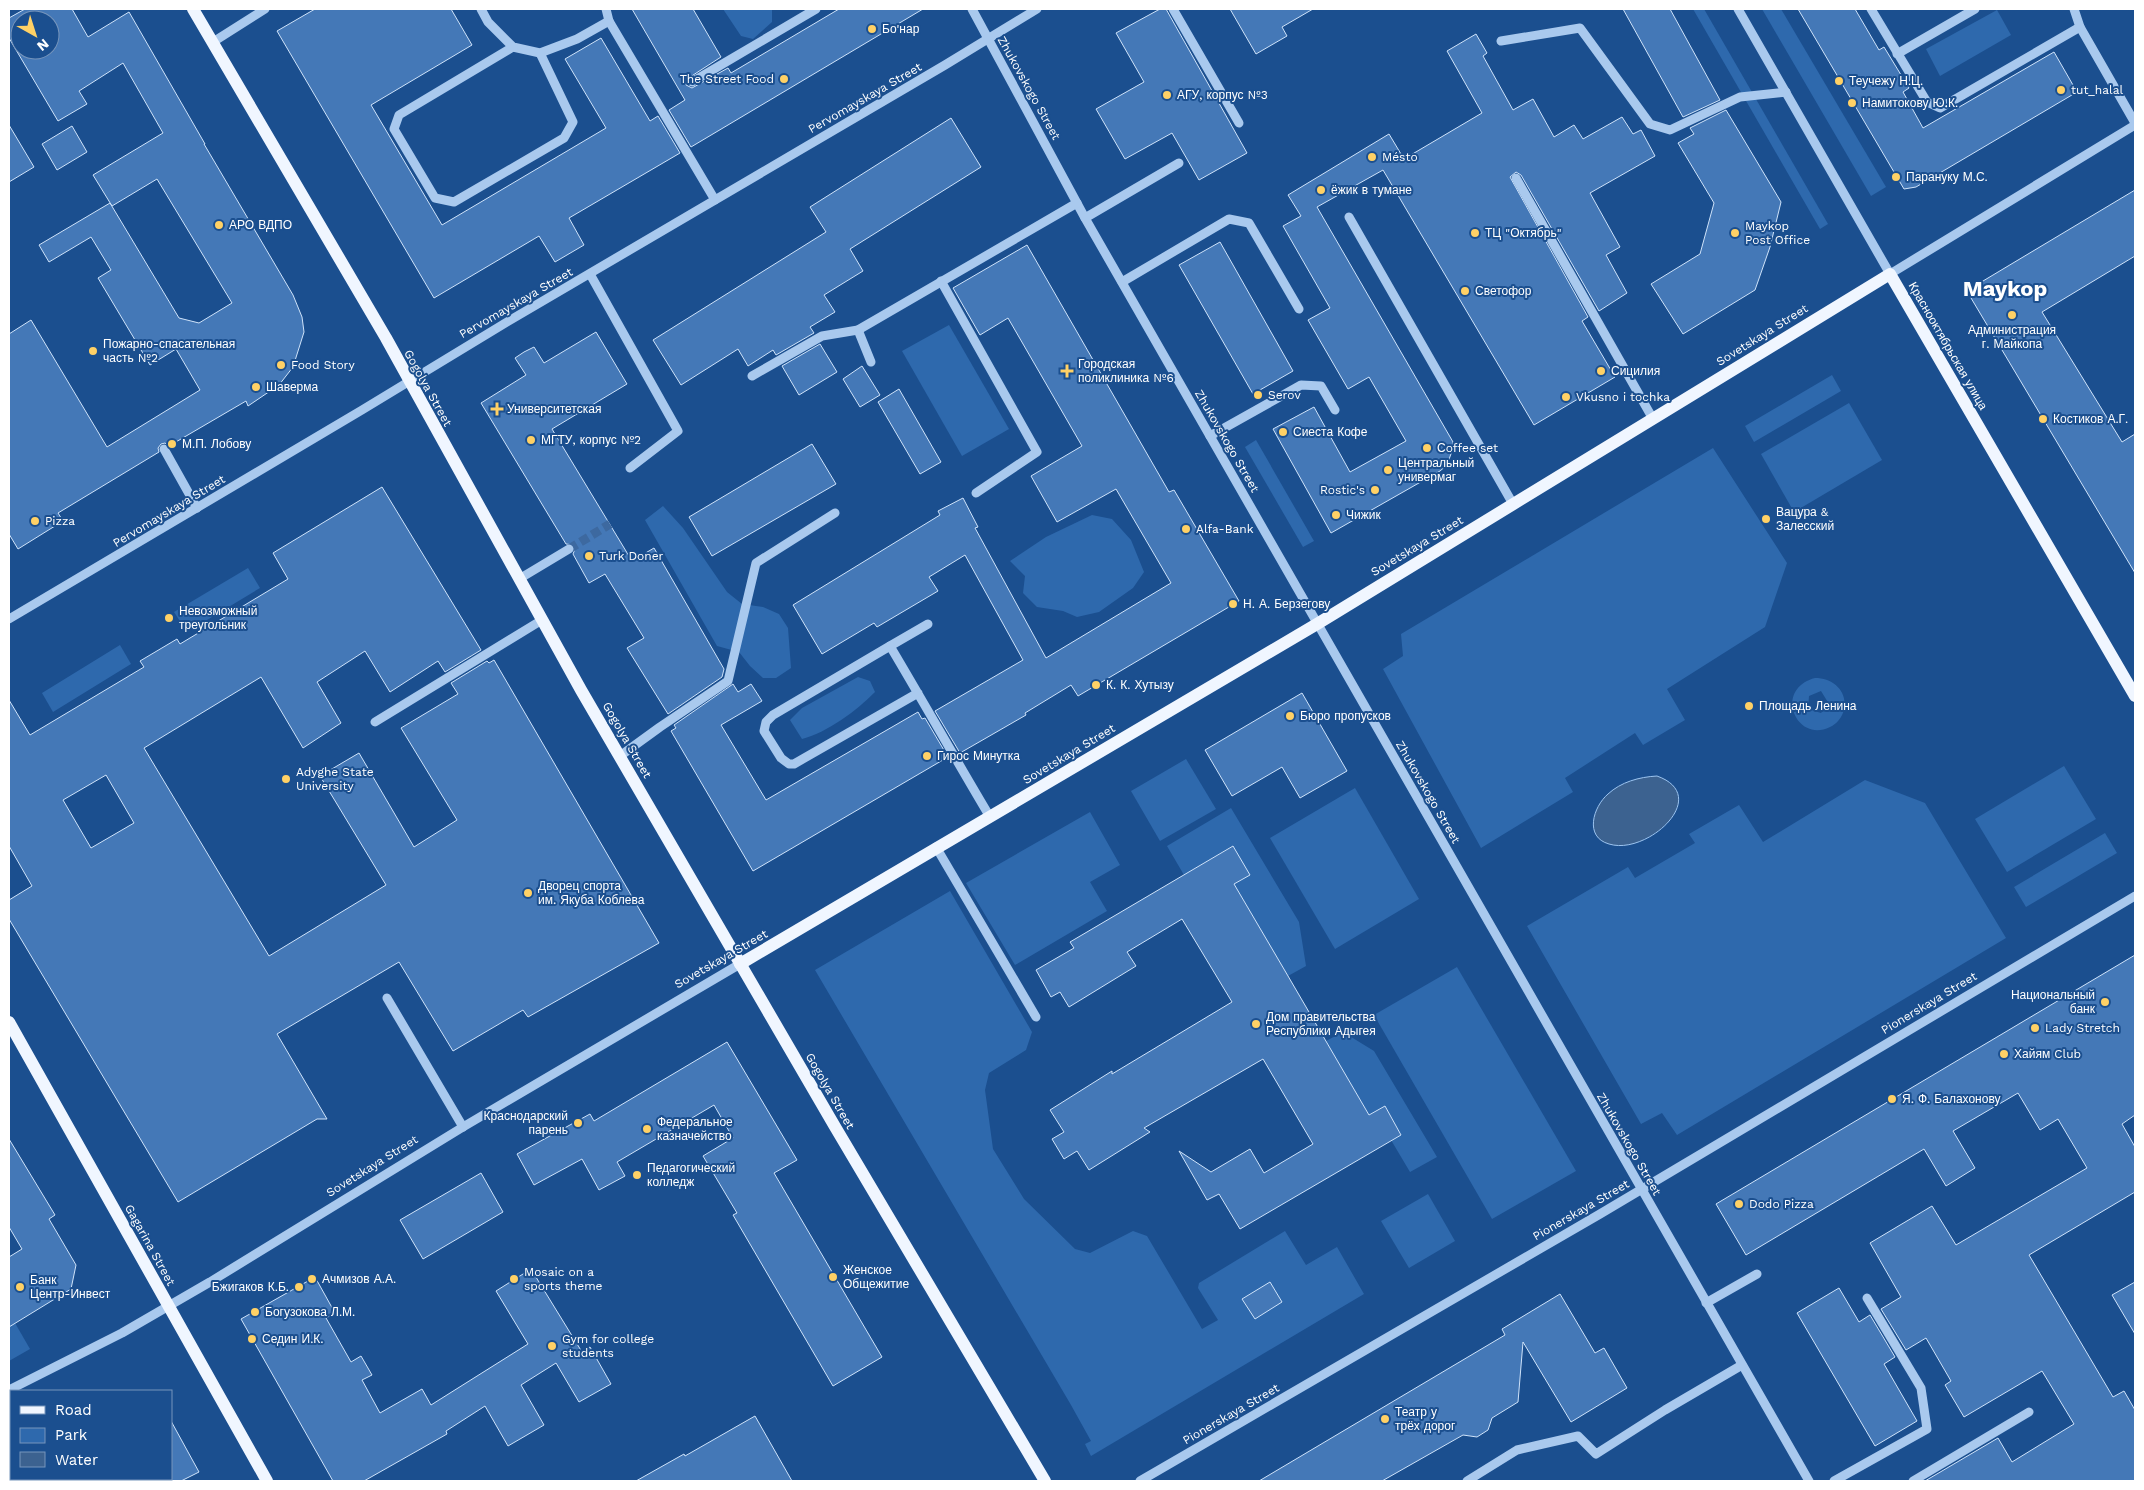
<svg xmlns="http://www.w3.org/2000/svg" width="2144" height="1490" viewBox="0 0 2144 1490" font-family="'Work Sans',sans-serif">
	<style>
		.green { fill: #2e69ad; fill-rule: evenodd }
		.water { fill: #3c6290; stroke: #9cc4f0 }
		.building { fill: #4478b7; stroke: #cfe3fa; fill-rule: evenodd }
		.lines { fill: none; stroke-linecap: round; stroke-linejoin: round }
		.minor-tunnel { stroke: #3d69a0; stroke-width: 9; stroke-dasharray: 9 4.5; stroke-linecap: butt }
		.minor { stroke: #a9c9ee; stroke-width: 9 }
		.major { stroke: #f0f6ff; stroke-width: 12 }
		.poi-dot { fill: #ffd166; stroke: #1b4f8f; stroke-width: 2 }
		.labels { text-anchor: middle; stroke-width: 4; stroke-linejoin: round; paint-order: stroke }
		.poi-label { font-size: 12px; fill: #fff; stroke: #1b4f8f; text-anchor: start }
		.street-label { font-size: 12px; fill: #fff; stroke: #1b4f8f }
		.town-label { font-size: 22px; font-weight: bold; fill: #fff; stroke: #1b4f8f }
	</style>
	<rect width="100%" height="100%" fill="#1b4f8f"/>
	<g class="green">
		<path d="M723 9H772V22L753 39 741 36Z"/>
		<path d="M1693 9H1704L1828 224 1820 229Z"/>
		<path d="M1762 9H1781L1886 187 1871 196Z"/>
		<path d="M1997 10 2011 35 1940 76 1926 49Z"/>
		<path d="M949 325 1009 429 962 456 902 351Z"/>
		<path d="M1832 375 1841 391 1754 442 1745 426Z"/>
		<path d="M1849 403 1882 460 1794 512 1761 454Z"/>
		<path d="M1256 440 1314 541 1303 547 1245 447Z"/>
		<path d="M1713 448 1787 563 1765 627 1667 689 1685 720 1643 745 1635 733 1565 778 1573 792 1481 848 1383 669 1403 656 1401 634Z"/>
		<path d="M663 506 683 528 727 592 742 604 763 607 779 614 788 628 791 668 776 678H763L750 666 739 652 717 646 645 520Z"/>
		<path d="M1092 515 1112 519 1131 540 1144 572 1133 588 1099 612 1077 617 1063 611 1037 607 1023 593 1025 576 1010 561 1046 537Z"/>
		<path d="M248 568 260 588 187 632 174 612Z"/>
		<path d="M120 645 131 664 53 712 42 693Z"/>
		<path d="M858 677 870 681 875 692C856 711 828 732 802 739L790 720 802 708Z"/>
		<path d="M1815 678C1833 678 1848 691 1844 710 1842 717 1837 724 1830 727 1796 744 1773 689 1815 678ZM1821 691 1829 704 1821 713 1808 709 1809 696Z"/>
		<path d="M1186 759 1216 809 1160 841 1131 791Z"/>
		<path d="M2064 766 2096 819 2007 872 1975 819Z"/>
		<path d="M1865 780 1925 803 2006 938 1677 1135 1662 1113 1641 1124 1527 926 1628 867 1635 878 1695 843 1689 834 1739 805 1763 842Z"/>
		<path d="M1355 788 1419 899 1335 949 1270 838Z"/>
		<path d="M1231 808 1299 922 1306 966 1288 976 1234 884 1249 875 1232 846 1184 875 1167 846Z"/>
		<path d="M1090 812 1120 865 1090 882 1107 911 1015 965 966 883Z"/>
		<path d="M2105 833 2117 853 2026 907 2014 887Z"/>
		<path d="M950 891 1032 1032 1026 1050 989 1073 985 1090 993 1149 1024 1199 1075 1249 1090 1253 1133 1231 1147 1236 1202 1329 1218 1320 1198 1288 1199 1283 1285 1231 1306 1265 1337 1247 1364 1294 1091 1456 1085 1444 1091 1441 1071 1405 815 970Z"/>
		<path d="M1457 967 1576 1171 1492 1219 1374 1015Z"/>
		<path d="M1343 1032 1374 1051 1437 1157 1410 1172 1391 1140 1401 1135 1385 1106 1369 1115 1326 1041Z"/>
		<path d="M1428 1194 1455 1241 1409 1268 1381 1221Z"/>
		<path d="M15 1323 30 1349 9 1361V1326Z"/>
	</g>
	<path class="water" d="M1657 776C1713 796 1647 856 1609 844 1584 837 1593 807 1608 794 1621 782 1639 777 1657 776Z"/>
	<g class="building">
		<path d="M25 9H72L88 37 129 12 205 144H204L293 295 302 317 304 332 293 367 279 385 248 406 246 401 169 446 165 443 161 444 158 448 159 452 58 513 63 521 18 549 9 534V334L31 320 107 447 200 390 176 349 150 365 98 278 111 270 91 237 49 262 39 245 110 203 179 318 199 323 232 303 157 179 112 206 93 175 163 133 123 63 79 91 87 104 58 121 9 38V18ZM20 20H50V50H20Z"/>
		<path d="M315 9H451L472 45 371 105 442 225 606 128 565 59 601 38 650 121 658 116 680 153 569 218 584 245 555 262 539 236 434 298 277 31Z"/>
		<path d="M632 9H693L721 57 687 79 686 85 692 88 728 68 731 73 839 9H923L691 147 669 110 685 100Z"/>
		<path d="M1160 9H1166L1247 153 1199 180 1172 133 1125 159 1096 109 1144 82 1116 33Z"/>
		<path d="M1230 9H1313L1282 27 1287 36 1256 54Z"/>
		<path d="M1623 9H1670L1720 100 1683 117Z"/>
		<path d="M1798 9H1855L1879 50 1884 47 1909 88 1903 92 1923 128 2054 52 2077 92 1916 187 1904 189Z"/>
		<path d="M1476 34 1487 53 1483 56 1513 110 1533 99 1554 137 1574 125 1583 139 1622 117 1633 134 1641 130 1655 156 1590 193 1620 247 1606 255 1627 293 1599 311 1521 175 1516 172 1510 177 1588 317 1582 321 1615 377 1534 425 1383 170 1317 207 1453 442 1452 451 1447 465 1440 471 1331 533 1273 429 1314 407 1350 472 1406 441 1369 377 1348 389 1308 320 1330 308 1283 226 1301 216 1288 195 1389 134 1404 159 1482 113 1447 51Z"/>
		<path d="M1726 110 1781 202 1770 247 1755 290 1683 334 1651 284 1700 254 1714 203 1678 143 1694 134 1690 128Z"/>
		<path d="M951 118 981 167 850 249 863 271 824 295 835 312 810 327 814 333 776 355 773 350 748 366 738 349 681 385 653 340 826 232 810 207Z"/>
		<path d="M9 125 34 167 9 182Z"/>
		<path d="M72 126 87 152 57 170 42 144Z"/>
		<path d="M2135 190V256L2042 312 2122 442 2135 434V573L1971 298V290L1978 284Z"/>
		<path d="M1220 242 1293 371 1253 394 1179 265Z"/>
		<path d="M1027 245 1169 492 1174 490 1239 601 1078 696 1071 685 1025 713 1026 715 960 753 935 711 1023 660 965 555 929 577 938 591 877 627 874 623 822 654 793 605 940 515 938 511 963 498 978 527 975 528 1046 658 1171 583 1116 489 1057 522 1031 476 1082 446 1008 318 980 335 953 288Z"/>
		<path d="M596 332 627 384 552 429 632 561 654 548 724 669 722 677 668 714 627 648 644 638 605 574 589 583 573 554 575 549 574 545 566 544 481 403 526 375 515 358 524 352 534 347 544 363Z"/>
		<path d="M820 344 837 372 799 395 782 366Z"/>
		<path d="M862 366 880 395 860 407 843 379Z"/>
		<path d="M899 389 941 462 920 474 878 402Z"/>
		<path d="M812 444 836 484 712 556 689 517Z"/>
		<path d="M382 487 481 650 445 672 438 661 390 692 365 651 317 682 341 723 303 748 261 677 144 748 269 956 386 885 320 776 359 753 414 847 457 820 401 728 458 694 451 683 487 661 489 663 494 660 659 943 528 1017 523 1010 453 1051 399 962 277 1034 327 1119H317L178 1202 9 919V900L32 886 9 846V700L30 735 144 667 140 661 177 639 180 644 288 579 273 553ZM106 775 134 823 91 848 63 800Z"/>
		<path d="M733 684 738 692 751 684 762 701 721 725 766 800 918 712 922 719 925 718 948 757 753 871 671 731 676 728 674 725Z"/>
		<path d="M1302 693 1347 771 1300 798 1282 767 1232 796 1205 750Z"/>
		<path d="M1233 846 1250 875 1234 884 1288 976 1369 1115 1385 1106 1401 1135 1240 1229 1219 1194 1207 1200 1179 1151 1211 1172 1250 1149 1264 1173 1313 1144 1263 1059 1144 1128 1150 1132 1089 1170 1077 1151 1064 1159 1052 1139 1064 1132 1050 1110 1112 1071V1074L1232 1002 1182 919 1127 952 1136 966 1069 1007 1060 992 1051 997 1036 970 1074 948 1070 942Z"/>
		<path d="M2135 955V1115L2122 1124 2135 1147V1192L2029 1255 2113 1397 2124 1391 2135 1410V1481H1925L1998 1438 2012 1462 2074 1424 2042 1371 1964 1417 1945 1385 1951 1381 1926 1338 1906 1350 1881 1309 1901 1297 1870 1243 1932 1206 1956 1245 2087 1168 2058 1119 2040 1130 2018 1093 1953 1131 1975 1168 1946 1186 1924 1149 1746 1255 1716 1204Z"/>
		<path d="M727 1042 797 1160 774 1173 882 1357 833 1386 733 1215 737 1213 703 1156 733 1138 714 1105 617 1162 625 1176 599 1190 582 1159 534 1185 517 1154 590 1114 594 1121Z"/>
		<path d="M9 1139 55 1215 49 1219 76 1265 71 1289 9 1327V1257L22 1249 9 1227Z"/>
		<path d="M481 1173 503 1212 423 1259 400 1220Z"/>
		<path d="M531 1269 582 1352 590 1347 611 1384 579 1402 556 1363 521 1385 544 1425 508 1446 485 1406 446 1431 447 1434 364 1481H333L241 1319 315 1277 335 1313 326 1318 351 1362 361 1356 372 1375 362 1380 380 1413 422 1389 431 1405 528 1344 496 1291Z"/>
		<path d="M1270 1282 1282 1302 1255 1319 1242 1299Z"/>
		<path d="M2135 1282V1334L2112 1295Z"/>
		<path d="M1839 1288 1859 1322 1870 1315 1895 1357 1884 1364 1917 1421 1875 1446 1797 1313Z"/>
		<path d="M1560 1294 1595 1353 1604 1348 1627 1388 1571 1422 1523 1342 1518 1402 1492 1418 1488 1430 1477 1437 1463 1435 1382 1481H1259L1505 1335 1502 1329Z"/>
		<path d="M755 1416 792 1481H636L684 1454 685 1456Z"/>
		<path d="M171 1421 199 1472 181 1481H171Z"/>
	</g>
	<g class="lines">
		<path class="minor-tunnel" d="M569 549 610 524"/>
		<g class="minor">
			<path d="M481 9 488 22 513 47 540 53 577 39 609 21"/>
			<path d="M606 9 609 21 715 200"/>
			<path d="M972 9 1085 218 1809 1481"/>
			<path d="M1173 9 1239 123"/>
			<path d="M1738 9 1890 274 2135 125"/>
			<path d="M1871 9 1927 102 1940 108 2080 27"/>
			<path d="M2074 9 2080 27 2135 123"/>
			<path d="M1501 41 1580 28 1650 124 1670 130 1740 97 1786 92"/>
			<path d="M213 42 265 9"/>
			<path d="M513 47 399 115 394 129 435 198 454 202 564 138 573 122 540 53"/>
			<path d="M1897 54 1975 9"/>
			<path d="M692 82 816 9"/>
			<path d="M1516 178 1653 419"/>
			<path d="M1349 217 1513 504"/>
			<path d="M1085 218 1179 163"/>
			<path d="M590 274 678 431 630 468"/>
			<path d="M941 281 1037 452 976 493"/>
			<path d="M1122 282 1229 219 1249 223 1299 309"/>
			<path d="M858 330 871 362"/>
			<path d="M752 376 822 336 858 330 1077 203"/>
			<path d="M1210 436 1301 385 1321 386 1335 410"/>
			<path d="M164 449 197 508"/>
			<path d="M519 579 569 549"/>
			<path d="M9 619 362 410 507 322 945 65 1037 9"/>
			<path d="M890 646 928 624"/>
			<path d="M918 693 794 764H789L781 758 764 731 766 722 773 715 890 646C924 703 956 760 990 817"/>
			<path d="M375 722 542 620"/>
			<path d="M620 756 660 727 728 681 756 563 835 513"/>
			<path d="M936 847 1036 1017"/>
			<path d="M387 998 463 1127"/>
			<path d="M1706 1303 1757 1274"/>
			<path d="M9 1390 122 1333 210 1282 463 1127 740 964"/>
			<path d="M1140 1481 1600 1214 2135 896"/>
			<path d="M1467 1481 1517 1450 1578 1436 1596 1454 1665 1410 1742 1365"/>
			<path d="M1834 1481 1927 1429 1921 1388 1867 1298"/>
			<path d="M1913 1481 2029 1412"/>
		</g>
		<g class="major">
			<path d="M193 9 386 338 581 690 834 1125 1045 1481"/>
			<path d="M740 964 1317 624 1890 274 2135 696"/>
			<path d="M9 1022 267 1481"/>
		</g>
	</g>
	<g class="poi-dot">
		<circle cx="872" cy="29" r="5"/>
		<circle cx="784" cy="79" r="5"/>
		<circle cx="1839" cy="81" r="5"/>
		<circle cx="2061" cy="90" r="5"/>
		<circle cx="1167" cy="95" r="5"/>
		<circle cx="1852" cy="103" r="5"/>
		<circle cx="1372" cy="157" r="5"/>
		<circle cx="1896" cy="177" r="5"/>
		<circle cx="1321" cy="190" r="5"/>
		<circle cx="219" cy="225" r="5"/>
		<circle cx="1475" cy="233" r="5"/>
		<circle cx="1735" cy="233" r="5"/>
		<circle cx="1465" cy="291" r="5"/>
		<circle cx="2012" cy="315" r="5"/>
		<circle cx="93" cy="351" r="5"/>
		<circle cx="281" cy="365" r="5"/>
		<path d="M1064.5 363.5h5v5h5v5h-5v5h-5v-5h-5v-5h5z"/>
		<circle cx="1601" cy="371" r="5"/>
		<circle cx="256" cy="387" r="5"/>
		<circle cx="1258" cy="395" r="5"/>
		<circle cx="1566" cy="397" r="5"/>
		<path d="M494.5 401.5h5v5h5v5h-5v5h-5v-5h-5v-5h5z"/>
		<circle cx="2043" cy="419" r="5"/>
		<circle cx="1283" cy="432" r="5"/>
		<circle cx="531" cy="440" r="5"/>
		<circle cx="172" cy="444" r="5"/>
		<circle cx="1427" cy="448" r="5"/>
		<circle cx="1388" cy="470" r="5"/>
		<circle cx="1375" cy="490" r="5"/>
		<circle cx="1336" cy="515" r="5"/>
		<circle cx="1766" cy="519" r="5"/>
		<circle cx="35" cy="521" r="5"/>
		<circle cx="1186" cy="529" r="5"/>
		<circle cx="589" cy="556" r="5"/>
		<circle cx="1233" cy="604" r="5"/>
		<circle cx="169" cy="618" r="5"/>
		<circle cx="1096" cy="685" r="5"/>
		<circle cx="1749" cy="706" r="5"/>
		<circle cx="1290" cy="716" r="5"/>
		<circle cx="927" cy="756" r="5"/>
		<circle cx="286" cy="779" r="5"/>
		<circle cx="528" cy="893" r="5"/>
		<circle cx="2105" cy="1002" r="5"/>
		<circle cx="1256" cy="1024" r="5"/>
		<circle cx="2035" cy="1028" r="5"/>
		<circle cx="2004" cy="1054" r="5"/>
		<circle cx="1892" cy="1099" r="5"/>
		<circle cx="578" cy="1123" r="5"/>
		<circle cx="647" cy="1129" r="5"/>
		<circle cx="637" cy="1175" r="5"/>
		<circle cx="1739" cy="1204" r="5"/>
		<circle cx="833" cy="1277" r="5"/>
		<circle cx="312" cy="1279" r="5"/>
		<circle cx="514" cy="1279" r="5"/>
		<circle cx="20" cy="1287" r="5"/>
		<circle cx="299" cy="1287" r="5"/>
		<circle cx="255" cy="1312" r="5"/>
		<circle cx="252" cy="1339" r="5"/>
		<circle cx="552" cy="1346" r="5"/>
		<circle cx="1385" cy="1419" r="5"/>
	</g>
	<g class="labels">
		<g class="poi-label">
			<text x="882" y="33">Бо'нар</text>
			<text x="774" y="83" text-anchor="end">The Street Food</text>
			<text x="1849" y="85">Теучежу Н.Ц.</text>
			<text x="2071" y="94">tut_halal</text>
			<text x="1177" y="99">АГУ, корпус №3</text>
			<text x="1862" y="107">Намитокову Ю.К.</text>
			<text x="1382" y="161">Mésto</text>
			<text x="1906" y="181">Парануку М.С.</text>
			<text x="1331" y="194">ёжик в тумане</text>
			<text x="229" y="229">АРО ВДПО</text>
			<text x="1745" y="230">Maykop<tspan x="1745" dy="14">Post Office</tspan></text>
			<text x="1485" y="237">ТЦ "Октябрь"</text>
			<text x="1475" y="295">Светофор</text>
			<text x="2012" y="334" text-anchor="middle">Администрация<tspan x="2012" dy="14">г. Майкопа</tspan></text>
			<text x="103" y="348">Пожарно-спасательная<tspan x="103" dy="14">часть №2</tspan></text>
			<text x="1078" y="368">Городская<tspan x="1078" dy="14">поликлиника №6</tspan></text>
			<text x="291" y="369">Food Story</text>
			<text x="1611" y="375">Сицилия</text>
			<text x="266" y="391">Шаверма</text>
			<text x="1268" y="399">Serov</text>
			<text x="1576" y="401">Vkusno i tochka</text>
			<text x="507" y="413">Университетская</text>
			<text x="2053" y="423">Костиков А.Г.</text>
			<text x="1293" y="436">Сиеста Кофе</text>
			<text x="541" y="444">МГТУ, корпус №2</text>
			<text x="182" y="448">М.П. Лобову</text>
			<text x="1437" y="452">Сoffee set</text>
			<text x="1398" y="467">Центральный<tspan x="1398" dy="14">универмаг</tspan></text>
			<text x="1365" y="494" text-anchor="end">Rostic's</text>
			<text x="1776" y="516">Вацура &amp;<tspan x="1776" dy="14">Залесский</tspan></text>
			<text x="1346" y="519">Чижик</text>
			<text x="45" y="525">Pizza</text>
			<text x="1196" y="533">Alfa-Bank</text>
			<text x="599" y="560">Turk Doner</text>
			<text x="1243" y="608">Н. А. Берзегову</text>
			<text x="179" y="615">Невозможный<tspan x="179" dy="14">треугольник</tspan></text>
			<text x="1106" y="689">К. К. Хутызу</text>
			<text x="1759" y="710">Площадь Ленина</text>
			<text x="1300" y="720">Бюро пропусков</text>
			<text x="937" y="760">Гирос Минутка</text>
			<text x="296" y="776">Adyghe State<tspan x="296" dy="14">University</tspan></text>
			<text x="538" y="890">Дворец спорта<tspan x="538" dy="14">им. Якуба Коблева</tspan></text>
			<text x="2095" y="999" text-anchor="end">Национальный<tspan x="2095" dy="14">банк</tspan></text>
			<text x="1266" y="1021">Дом правительства<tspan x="1266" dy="14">Республики Адыгея</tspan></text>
			<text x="2045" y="1032">Lady Stretch</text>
			<text x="2014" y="1058">Хайям Club</text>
			<text x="1902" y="1103">Я. Ф. Балахонову</text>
			<text x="568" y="1120" text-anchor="end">Краснодарский<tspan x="568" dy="14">парень</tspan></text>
			<text x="657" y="1126">Федеральное<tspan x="657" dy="14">казначейство</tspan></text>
			<text x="647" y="1172">Педагогический<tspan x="647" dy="14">колледж</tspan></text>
			<text x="1749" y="1208">Dodo Pizza</text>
			<text x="843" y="1274">Женское<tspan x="843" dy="14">Общежитие</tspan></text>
			<text x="524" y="1276">Mosaic on a<tspan x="524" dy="14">sports theme</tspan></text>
			<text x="322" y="1283">Ачмизов А.А.</text>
			<text x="30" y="1284">Банк<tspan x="30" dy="14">Центр-Инвест</tspan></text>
			<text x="289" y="1291" text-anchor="end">Бжигаков К.Б.</text>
			<text x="265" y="1316">Богузокова Л.М.</text>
			<text x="262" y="1343">Седин И.К.</text>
			<text x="562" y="1343">Gym for college<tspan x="562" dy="14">students</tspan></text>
			<text x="1395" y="1416">Театр у<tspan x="1395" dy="14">трёх дорог</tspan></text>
		</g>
		<g class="street-label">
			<text transform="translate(1029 88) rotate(61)" y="4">Zhukovskogo Street</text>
			<text transform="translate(865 98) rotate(-30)" y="4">Pervomayskaya Street</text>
			<text transform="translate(516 303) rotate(-30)" y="4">Pervomayskaya Street</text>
			<text transform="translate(1762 335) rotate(-32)" y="4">Sovetskaya Street</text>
			<text transform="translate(1948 346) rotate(60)" y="4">Краснооктябрьская улица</text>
			<text transform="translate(428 388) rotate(61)" y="4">Gogolya Street</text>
			<text transform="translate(1227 441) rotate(60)" y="4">Zhukovskogo Street</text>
			<text transform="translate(169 511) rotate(-31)" y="4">Pervomayskaya Street</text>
			<text transform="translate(1417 546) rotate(-31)" y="4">Sovetskaya Street</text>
			<text transform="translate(627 740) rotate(60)" y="4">Gogolya Street</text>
			<text transform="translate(1069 754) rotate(-31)" y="4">Sovetskaya Street</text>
			<text transform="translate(1428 792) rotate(60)" y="4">Zhukovskogo Street</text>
			<text transform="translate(721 959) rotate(-30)" y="4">Sovetskaya Street</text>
			<text transform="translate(1929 1003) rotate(-31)" y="4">Pionerskaya Street</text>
			<text transform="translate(830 1091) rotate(60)" y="4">Gogolya Street</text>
			<text transform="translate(1629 1144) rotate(60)" y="4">Zhukovskogo Street</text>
			<text transform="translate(372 1166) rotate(-32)" y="4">Sovetskaya Street</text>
			<text transform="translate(1581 1210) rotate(-30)" y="4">Pionerskaya Street</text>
			<text transform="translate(150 1245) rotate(61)" y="4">Gagarina Street</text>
			<text transform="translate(1231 1414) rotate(-30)" y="4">Pionerskaya Street</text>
		</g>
		<g class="town-label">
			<text x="2005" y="296">Maykop</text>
		</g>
	</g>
	<rect width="2144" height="1490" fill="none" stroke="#ffffff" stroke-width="20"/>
	<rect x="10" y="1390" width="162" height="90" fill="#1b4f8f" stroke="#7695bc"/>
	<rect x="20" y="1406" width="25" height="8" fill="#f0f6ff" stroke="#7695bc"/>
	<text x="55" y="1415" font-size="15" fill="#ffffff">Road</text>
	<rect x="20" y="1428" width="25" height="15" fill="#2e69ad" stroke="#7695bc"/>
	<text x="55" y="1440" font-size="15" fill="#ffffff">Park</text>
	<rect x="20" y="1452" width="25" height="15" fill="#3c6290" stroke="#7695bc"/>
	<text x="55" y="1465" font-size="15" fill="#ffffff">Water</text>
	<g transform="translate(35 35) rotate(141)"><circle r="24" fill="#1b4f8f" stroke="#7695bc"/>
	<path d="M0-4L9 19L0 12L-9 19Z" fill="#ffd166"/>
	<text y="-8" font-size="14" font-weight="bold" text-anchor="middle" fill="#ffffff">N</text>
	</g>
</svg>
